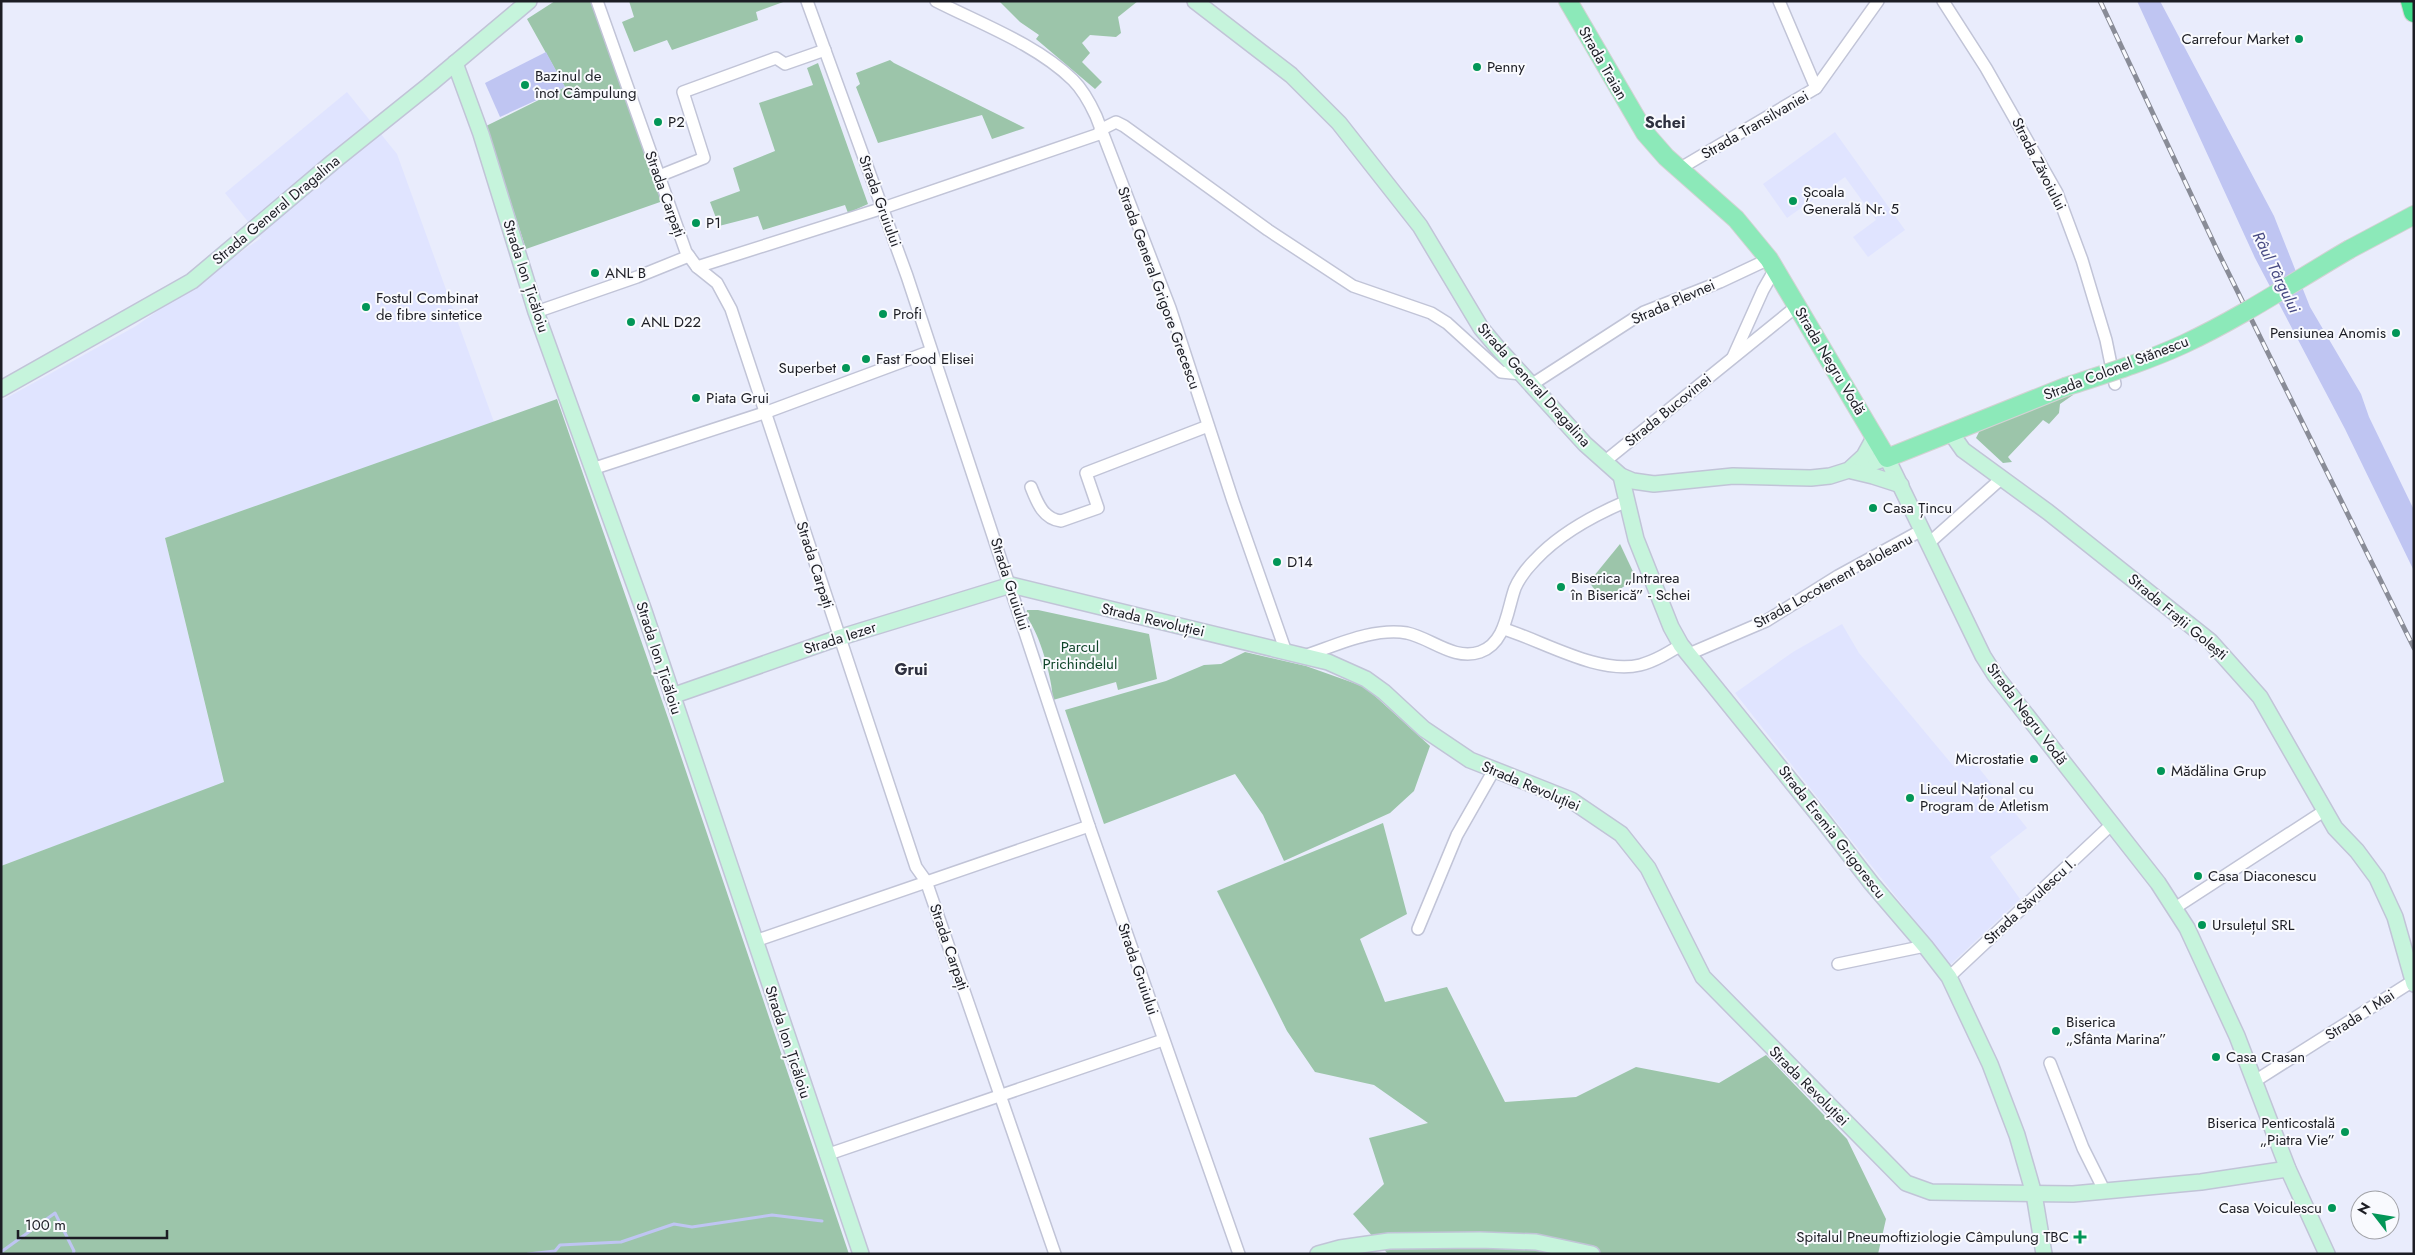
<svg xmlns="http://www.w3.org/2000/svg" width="2415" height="1255" viewBox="0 0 2415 1255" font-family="Jost,sans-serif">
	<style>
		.built { fill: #e0e4ff }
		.green { fill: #9cc5aa }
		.water { fill: #bfc5f2 }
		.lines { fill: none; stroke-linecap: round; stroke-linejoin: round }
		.stream { stroke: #bfc5f2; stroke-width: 3 }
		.street-casing { stroke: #c1c4d7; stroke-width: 14 }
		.secondary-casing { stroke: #c1c4d7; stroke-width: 18 }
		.primary-casing { stroke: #d2d2d3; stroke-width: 20 }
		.highway-casing { stroke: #d2d2d3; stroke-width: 22 }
		.street { stroke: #fff; stroke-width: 11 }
		.secondary { stroke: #c6f4dc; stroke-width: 15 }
		.primary { stroke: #8ce9b9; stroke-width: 18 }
		.highway { stroke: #40db8a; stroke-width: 20 }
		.rail-casing { stroke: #898c97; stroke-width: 5 }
		.rail { stroke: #f9fafe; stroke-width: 3; stroke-dasharray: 9; stroke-linecap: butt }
		.primary-bridge-casing { stroke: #d2d2d3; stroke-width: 20; stroke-linecap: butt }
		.primary-bridge { stroke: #8ce9b9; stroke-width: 18 }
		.poi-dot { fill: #029657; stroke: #f9fafe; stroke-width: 2 }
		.labels { text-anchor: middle; stroke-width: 4; stroke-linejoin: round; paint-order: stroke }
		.poi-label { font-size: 15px; fill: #1c1d24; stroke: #f9fafe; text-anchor: start }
		.street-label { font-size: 15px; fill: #1c1d24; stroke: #f9fafe }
		.park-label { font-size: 15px; fill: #0f4529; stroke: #f9fafe }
		.neighbourhood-label { font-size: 16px; font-weight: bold; fill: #2e303f; stroke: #f9fafe }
		.water-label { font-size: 16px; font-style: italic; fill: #464982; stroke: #f9fafe }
	</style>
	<rect width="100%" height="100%" fill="#e9ecfc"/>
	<g class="built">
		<path d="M347 92 397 154 494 422 165 538 224 783 1 866V401L136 326 261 238 225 193Z"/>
		<path d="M1835 132 1905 230 1868 257 1853 237 1876 220 1845 177 1787 218 1763 184Z"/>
		<path d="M1842 624 1859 653 1955 768 1970 757 2027 828 1990 857 2020 899 1950 965 1735 693 1793 652Z"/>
	</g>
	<g class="green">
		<path d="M555 1H593L663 201 526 249 486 126 565 87 527 19Z"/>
		<path d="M629 1H786L756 12 758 20 672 50 667 40 634 52 622 22 634 17Z"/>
		<path d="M999 1H1138L1118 17 1121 33 1116 37 1090 35 1082 43 1090 53 1082 62 1102 82 1095 89 1036 39 1039 35 1020 22Z"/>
		<path d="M890 60 894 63 1025 128 992 139 982 115 878 143 856 87 860 84 856 73Z"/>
		<path d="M818 63 868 204 848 213 845 205 763 230 758 216 719 226 710 202 740 191 733 168 775 151 759 103 813 85 807 68Z"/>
		<path d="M2072 392 2073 395 2060 404 2059 413 2049 424 2043 420 2008 457 2012 462 2003 463 1976 438 1980 430Z"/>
		<path d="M557 399 668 718 849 1254H1V866L224 782 165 538Z"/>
		<path d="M1620 544 1636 578 1603 601 1589 582Z"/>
		<path d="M1027 610H1038L1149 634 1157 679 1118 690 1116 682 1053 700C1052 677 1040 634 1026 616Z"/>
		<path d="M1245 652 1306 666 1365 687 1430 746 1414 791 1390 813 1284 861 1263 815 1235 774 1104 824 1065 710 1166 681 1204 665 1221 664Z"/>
		<path d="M1383 823 1407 914 1360 939 1385 1002 1447 987 1505 1102 1576 1097 1636 1067 1719 1083 1766 1055 1847 1139 1886 1219 1878 1254H1388L1353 1214 1384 1184 1369 1138 1428 1123 1374 1085 1315 1072 1287 1031 1217 891Z"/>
	</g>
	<g class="water">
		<path d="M2137 1H2160L2274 216 2310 307 2361 394 2369 417 2414 510V571L2345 429 2255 258Z"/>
		<path d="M546 52 565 87 500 117 485 83Z"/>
	</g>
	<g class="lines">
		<g class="stream">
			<path d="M1 1252 55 1213 74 1251 73 1254"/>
			<path d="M528 1254 555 1251 560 1245 621 1242 674 1224 692 1227 772 1215 822 1221"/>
		</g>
		<defs>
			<g id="street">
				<path d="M597 1 686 252 697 267 717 283 731 309 916 867 926 881 1055 1254"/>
				<path d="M807 1 907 276 1089 826 1239 1254"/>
				<path d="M936 1C981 24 1036 44 1073 80 1083 90 1090 103 1096 116L1170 308 1233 501 1286 652"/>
				<path d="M1779 1 1816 88"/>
				<path d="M1943 1 1986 68 2057 193 2082 260 2106 340 2115 384"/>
				<path d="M1100 130 1116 122 1124 126 1268 230 1353 286 1431 313 1447 323 1501 372 1521 374"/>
				<path d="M1679 169 1816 88 1878 1"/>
				<path d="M659 176 704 158 683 92 776 58 785 64 825 50"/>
				<path d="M697 267 883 208 1102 133"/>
				<path d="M536 312 637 277 689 256"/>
				<path d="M1733 357 1763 290 1775 269"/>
				<path d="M1531 385 1644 312 1720 282 1769 259"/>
				<path d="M1604 462 1797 306"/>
				<path d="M592 469 767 412 931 351"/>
				<path d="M1031 487C1037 502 1043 519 1061 521L1098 508 1086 473 1208 426"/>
				<path d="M1929 543 2002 478"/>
				<path d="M1504 629C1543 641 1599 675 1640 665 1655 661 1668 653 1681 645"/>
				<path d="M1689 654 1766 621 1838 576 1922 530"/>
				<path d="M1304 656C1335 646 1373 627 1407 633 1431 638 1454 661 1480 652 1506 643 1507 610 1515 588 1519 579 1528 567 1535 560 1560 533 1594 515 1627 501"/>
				<path d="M2175 908 2324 811"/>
				<path d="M1418 929 1457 835 1494 770"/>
				<path d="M755 941 1089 826"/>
				<path d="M1838 964 1925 946"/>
				<path d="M1949 977 2111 825"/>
				<path d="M2050 1063 2083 1148 2104 1190"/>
				<path d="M2255 1081 2413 981"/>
				<path d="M826 1155 1163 1040"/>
			</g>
			<g id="secondary">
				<path d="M1195 1 1291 75 1339 123 1420 226 1481 328 1497 347 1585 444 1621 476 1633 481 1654 484 1733 476 1811 478 1830 476 1887 458 1983 656 1995 675 2158 883 2187 928 2237 1036 2288 1169 2327 1254"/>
				<path d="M455 63 481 134 536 312 644 611 861 1254"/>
				<path d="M1 389 192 281 333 162 429 85 529 1"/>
				<path d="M1951 433 1963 450 2048 512 2210 641 2260 697 2335 828 2357 851 2377 878 2395 917 2414 984"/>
				<path d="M1851 468 1864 456 1875 436"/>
				<path d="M1852 471 1873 476 1901 485"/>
				<path d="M1621 476 1636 539 1671 627 1681 645 1824 822 1872 884 1925 946 1949 977 1990 1064 2017 1135 2034 1194 2044 1254"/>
				<path d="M672 696 838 638 1011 585 1328 662 1366 679 1384 692 1424 729 1470 760 1571 800 1621 834 1648 868 1703 977 1906 1183 1931 1192 2073 1194 2201 1182 2288 1169"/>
				<path d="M1318 1254 1340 1248 1389 1241 1480 1240 1536 1242 1592 1254"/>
			</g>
			<g id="primary">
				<path d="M1568 1 1645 133 1666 157 1736 219 1769 259 1887 458 2065 387"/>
				<path d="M2350 249 2414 215"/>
			</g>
			<path id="highway" d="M2411 1 2414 12"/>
		</defs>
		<use href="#street" class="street-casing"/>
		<use href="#secondary" class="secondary-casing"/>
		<use href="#primary" class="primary-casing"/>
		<use href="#highway" class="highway-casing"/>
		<use href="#street" class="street"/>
		<use href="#secondary" class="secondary"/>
		<use href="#primary" class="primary"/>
		<use href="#highway" class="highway"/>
		<defs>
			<path id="rail" d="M2100 1 2219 254 2414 648"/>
		</defs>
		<use href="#rail" class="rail-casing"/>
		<use href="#rail" class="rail"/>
		<defs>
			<path id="primary-bridge" d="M2065 387C2105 374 2145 362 2184 344 2242 317 2295 281 2350 249"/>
		</defs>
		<use href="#primary-bridge" class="primary-bridge-casing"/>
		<use href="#primary-bridge" class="primary-bridge"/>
	</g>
	<g class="poi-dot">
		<circle cx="2299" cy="39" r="5"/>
		<circle cx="1477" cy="67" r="5"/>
		<circle cx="525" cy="85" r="5"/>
		<circle cx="658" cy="122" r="5"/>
		<circle cx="1793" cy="201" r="5"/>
		<circle cx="696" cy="223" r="5"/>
		<circle cx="595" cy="273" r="5"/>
		<circle cx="366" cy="307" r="5"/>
		<circle cx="883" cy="314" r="5"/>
		<circle cx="631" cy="322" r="5"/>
		<circle cx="2396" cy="333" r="5"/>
		<circle cx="866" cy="359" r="5"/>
		<circle cx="846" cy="368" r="5"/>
		<circle cx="696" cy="398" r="5"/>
		<circle cx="1873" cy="508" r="5"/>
		<circle cx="1277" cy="562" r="5"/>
		<circle cx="1561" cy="587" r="5"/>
		<circle cx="2034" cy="759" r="5"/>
		<circle cx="2161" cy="771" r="5"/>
		<circle cx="1910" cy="798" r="5"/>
		<circle cx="2198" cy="876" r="5"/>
		<circle cx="2202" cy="925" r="5"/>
		<circle cx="2056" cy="1031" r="5"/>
		<circle cx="2216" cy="1057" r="5"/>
		<circle cx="2345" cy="1132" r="5"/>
		<circle cx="2332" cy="1208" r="5"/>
		<path d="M2077.5 1229.5h5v5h5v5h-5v5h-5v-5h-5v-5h5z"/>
	</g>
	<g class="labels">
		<g class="poi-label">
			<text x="2289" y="44" text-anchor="end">Carrefour Market</text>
			<text x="1487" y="72">Penny</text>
			<text x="535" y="81">Bazinul de<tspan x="535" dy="17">înot Câmpulung</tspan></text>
			<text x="668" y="127">P2</text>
			<text x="1803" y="197">Școala<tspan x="1803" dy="17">Generală Nr. 5</tspan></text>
			<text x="706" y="228">P1</text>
			<text x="605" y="278">ANL B</text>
			<text x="376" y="303">Fostul Combinat<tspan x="376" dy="17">de fibre sintetice</tspan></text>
			<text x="893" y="319">Profi</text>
			<text x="641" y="327">ANL D22</text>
			<text x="2386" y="338" text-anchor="end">Pensiunea Anomis</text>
			<text x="876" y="364">Fast Food Elisei</text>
			<text x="836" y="373" text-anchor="end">Superbet</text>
			<text x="706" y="403">Piata Grui</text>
			<text x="1883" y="513">Casa Țincu</text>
			<text x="1287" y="567">D14</text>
			<text x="1571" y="583">Biserica „Intrarea<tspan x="1571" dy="17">în Biserică” - Schei</tspan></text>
			<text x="2024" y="764" text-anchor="end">Microstatie</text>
			<text x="2171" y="776">Mădălina Grup</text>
			<text x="1920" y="794">Liceul Național cu<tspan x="1920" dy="17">Program de Atletism</tspan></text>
			<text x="2208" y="881">Casa Diaconescu</text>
			<text x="2212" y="930">Ursulețul SRL</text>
			<text x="2066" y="1027">Biserica<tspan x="2066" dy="17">„Sfânta Marina”</tspan></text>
			<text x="2226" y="1062">Casa Crasan</text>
			<text x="2335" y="1128" text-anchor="end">Biserica Penticostală<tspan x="2335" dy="17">„Piatra Vie”</tspan></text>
			<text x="2322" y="1213" text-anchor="end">Casa Voiculescu</text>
			<text x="2069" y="1242" text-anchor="end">Spitalul Pneumoftiziologie Câmpulung TBC</text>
		</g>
		<g class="street-label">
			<text transform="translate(1603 63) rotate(60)" y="5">Strada Traian</text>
			<text transform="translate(1755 125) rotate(-30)" y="5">Strada Transilvaniei</text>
			<text transform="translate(2039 164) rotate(63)" y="5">Strada Zăvoiului</text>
			<text transform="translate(665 194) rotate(70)" y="5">Strada Carpați</text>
			<text transform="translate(880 201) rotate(70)" y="5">Strada Gruiului</text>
			<text transform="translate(276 210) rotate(-40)" y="5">Strada General Dragalina</text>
			<text transform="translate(526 276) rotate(72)" y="5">Strada Ion Țicăloiu</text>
			<text transform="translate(1159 288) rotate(70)" y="5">Strada General Grigore Grecescu</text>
			<text transform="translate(1673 302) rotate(-24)" y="5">Strada Plevnei</text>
			<text transform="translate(1830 361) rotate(59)" y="5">Strada Negru Vodă</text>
			<text transform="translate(2116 368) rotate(-21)" y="5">Strada Colonel Stănescu</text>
			<text transform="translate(1534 385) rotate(48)" y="5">Strada General Dragalina</text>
			<text transform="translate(1668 410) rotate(-39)" y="5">Strada Bucovinei</text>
			<text transform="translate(815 565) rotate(72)" y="5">Strada Carpați</text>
			<text transform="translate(1833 581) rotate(-29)" y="5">Strada Locotenent Baloleanu</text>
			<text transform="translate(1010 584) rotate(72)" y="5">Strada Gruiului</text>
			<text transform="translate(2178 617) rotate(40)" y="5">Strada Frații Golești</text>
			<text transform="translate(1153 620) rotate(13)" y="5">Strada Revoluției</text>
			<text transform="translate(840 638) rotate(-18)" y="5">Strada Iezer</text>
			<text transform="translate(659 658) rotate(72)" y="5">Strada Ion Țicăloiu</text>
			<text transform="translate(2027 714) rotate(53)" y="5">Strada Negru Vodă</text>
			<text transform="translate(1531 786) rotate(23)" y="5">Strada Revoluției</text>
			<text transform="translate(1832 832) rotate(52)" y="5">Strada Eremia Grigorescu</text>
			<text transform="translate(2030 901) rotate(-43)" y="5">Strada Săvulescu I.</text>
			<text transform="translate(949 947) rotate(71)" y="5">Strada Carpați</text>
			<text transform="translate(1138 969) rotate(71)" y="5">Strada Gruiului</text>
			<text transform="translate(2360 1015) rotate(-33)" y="5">Strada 1 Mai</text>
			<text transform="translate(788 1042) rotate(72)" y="5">Strada Ion Țicăloiu</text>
			<text transform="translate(1809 1086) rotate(45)" y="5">Strada Revoluției</text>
		</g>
		<g class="park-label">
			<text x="1080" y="652">Parcul<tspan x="1080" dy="17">Prichindelul</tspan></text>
		</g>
		<g class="neighbourhood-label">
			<text x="1665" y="128">Schei</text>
			<text x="911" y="675">Grui</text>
		</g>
		<g class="water-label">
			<text transform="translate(2277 272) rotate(64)" y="6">Râul Târgului</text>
		</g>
	</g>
	<rect width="2415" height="1255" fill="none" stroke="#1c1d24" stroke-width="5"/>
	<g transform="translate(2375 1215) rotate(301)"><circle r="24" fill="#f9fafe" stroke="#a1a2a7"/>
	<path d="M0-4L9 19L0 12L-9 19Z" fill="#029657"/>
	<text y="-8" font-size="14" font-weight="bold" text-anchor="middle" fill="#1c1d24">N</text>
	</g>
	<path d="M18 1230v8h149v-8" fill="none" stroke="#1c1d24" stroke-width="2.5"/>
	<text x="25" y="1230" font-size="15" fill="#1c1d24" stroke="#f9fafe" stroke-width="4" paint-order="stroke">100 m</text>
</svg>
